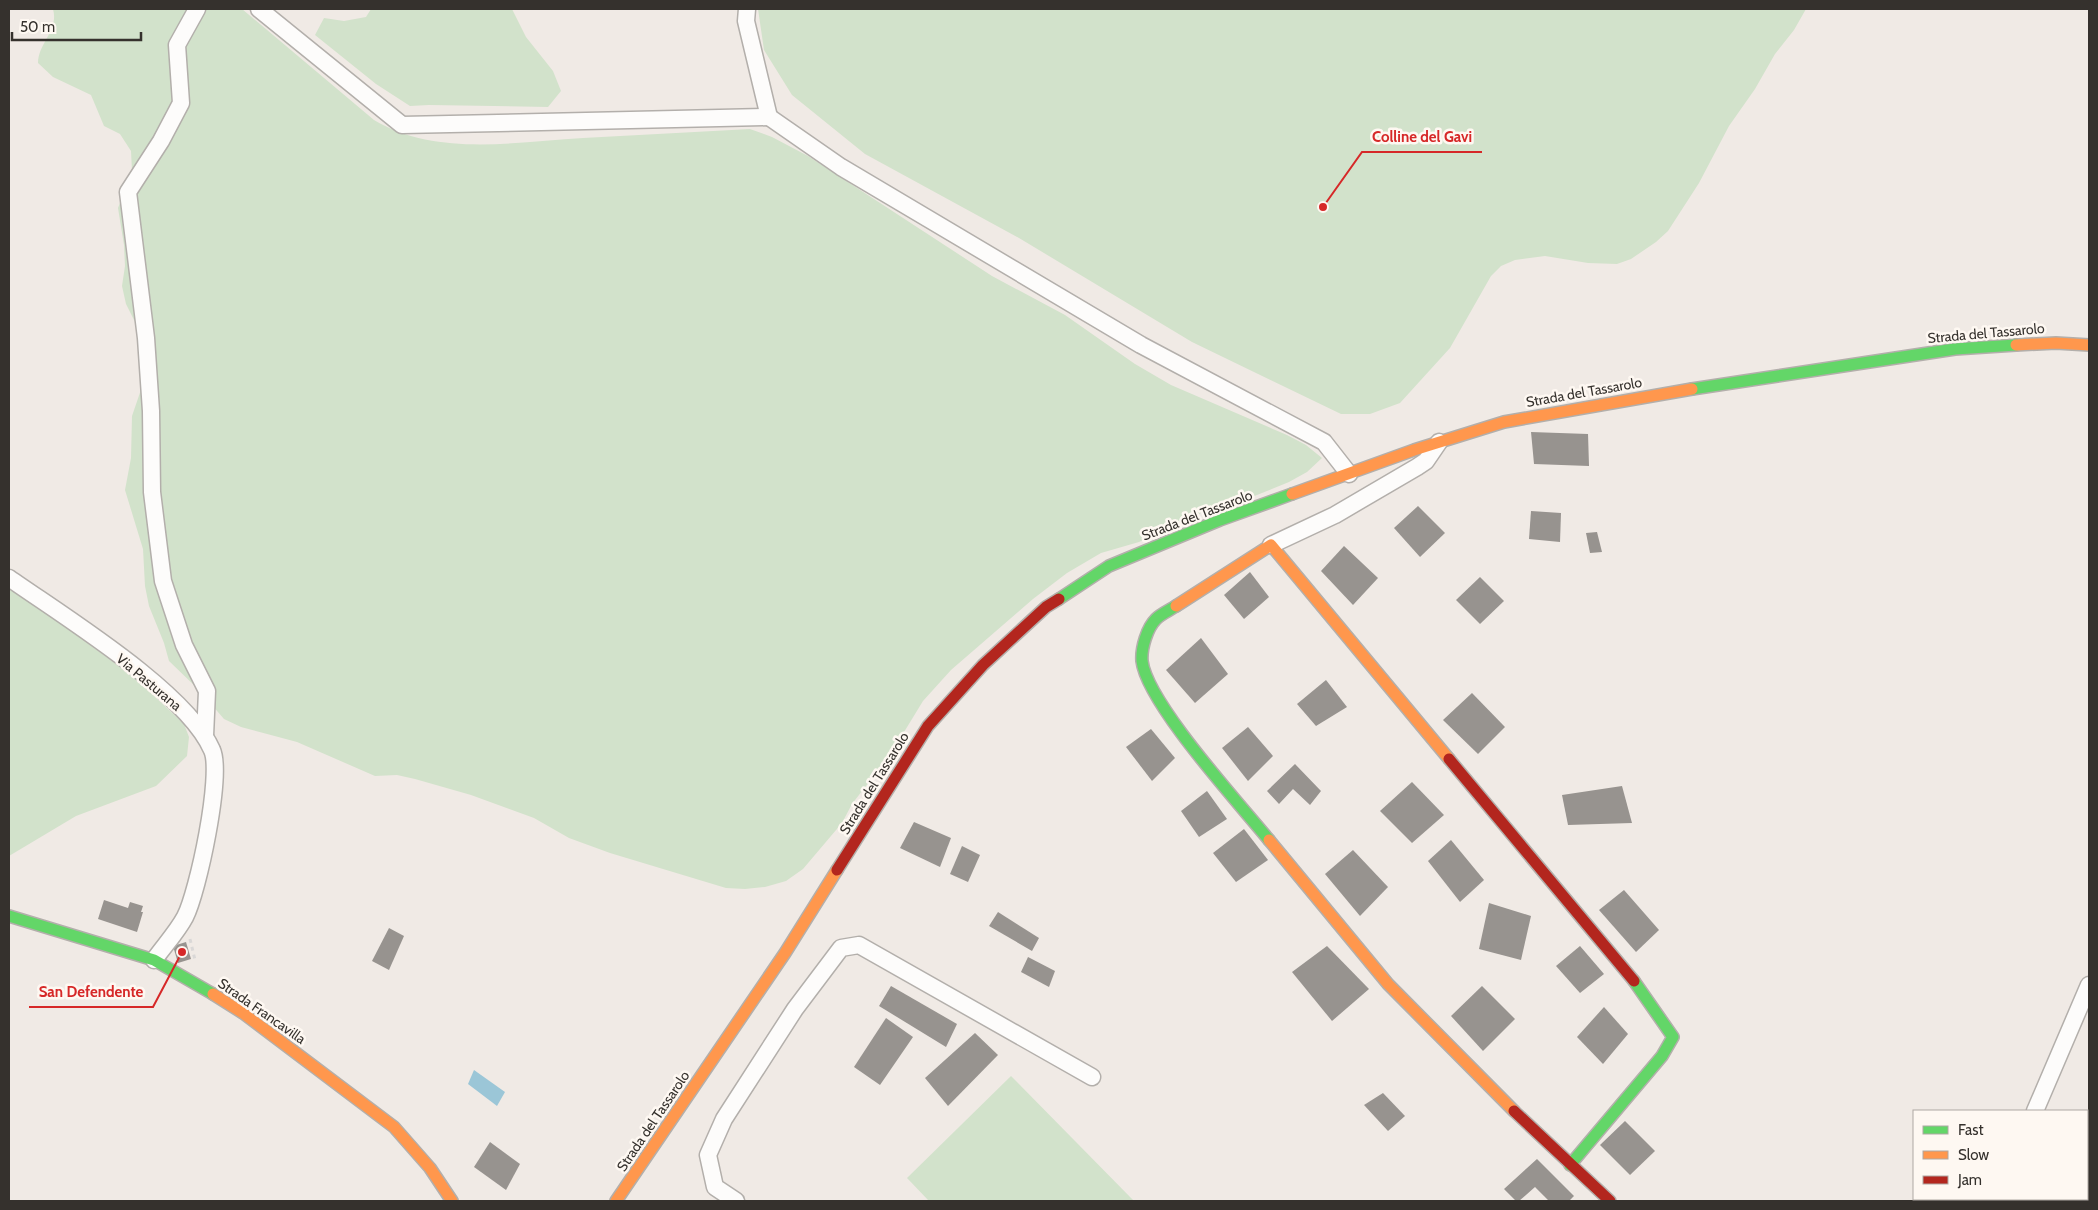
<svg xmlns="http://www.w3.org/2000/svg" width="2098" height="1210" viewBox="0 0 2098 1210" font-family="Cabin,sans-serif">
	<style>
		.green { fill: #d2e2cb }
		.water { fill: #9bc6d7 }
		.building { fill: #97938f }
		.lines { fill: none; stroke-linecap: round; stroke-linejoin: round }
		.street-casing { stroke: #b3afab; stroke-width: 19 }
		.fast-casing { stroke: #b3afab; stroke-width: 14 }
		.slow-casing { stroke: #b3afab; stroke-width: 14 }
		.jam-casing { stroke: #b3afab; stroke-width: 14 }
		.path { stroke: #dad8d7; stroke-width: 3; stroke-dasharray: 4 4; stroke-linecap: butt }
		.street { stroke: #fdfcfb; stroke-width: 16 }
		.fast { stroke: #63d668; stroke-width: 11 }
		.slow { stroke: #ff974d; stroke-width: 11 }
		.jam { stroke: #b3261e; stroke-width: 11 }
		.labels { text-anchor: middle; stroke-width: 5; stroke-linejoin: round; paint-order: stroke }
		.street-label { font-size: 14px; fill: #35312d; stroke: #fef8f2 }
		.leader { fill: none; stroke: #d62828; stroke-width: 2 }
		.callout-dot { fill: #d62828; stroke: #fef8f2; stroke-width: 2 }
		.callout-label { font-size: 15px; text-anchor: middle; font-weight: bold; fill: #d62828; stroke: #fef8f2; stroke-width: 5; stroke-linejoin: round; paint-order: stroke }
	</style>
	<rect width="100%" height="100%" fill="#f0eae5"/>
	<g class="green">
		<path d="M53 9H242L374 120C436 157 514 142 583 138 639 135 695 132 750 129L772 137 808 156 992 276 1065 315 1135 364 1171 385 1287 435 1306 445 1322 458 1307 472 1289 482 1252 497 1214 507 1139 542 1101 553 1067 573 1033 599 951 670 923 701 890 755 852 804 842 823 803 869 786 881 765 887 745 889 726 888 610 853 569 838 534 818 471 795 415 779 397 775 375 776 297 742 241 727 224 719 198 689 169 661 164 643 149 606 145 586 143 549 125 490 131 458 132 416 145 378 144 340 126 304 122 286 125 266 124 245 118 208 132 171 131 151 120 134 104 126 91 95 53 77 38 63C38 43 59 31 53 9Z"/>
		<path d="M371 9H512L526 37 553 71 561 91 548 107 429 105 410 106 376 84 315 35 324 18 344 21 366 17Z"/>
		<path d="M758 9H1806L1794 30 1775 54 1755 89 1729 126 1699 183 1668 231 1656 242 1631 259 1617 264 1588 263 1545 256 1515 260 1501 266 1491 276 1450 348 1400 403 1370 414H1341L1192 342 1019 238 865 154 792 95 764 50Z"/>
		<path d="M9 585 135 678 184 724 189 737 187 756 156 786 76 816 9 856Z"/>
		<path d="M1011 1076 1134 1201H929L907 1178Z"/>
	</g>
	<path class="water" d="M474 1070 505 1092 497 1106 468 1084Z"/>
	<g class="building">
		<path d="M1531 432 1588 434 1589 466 1534 464Z"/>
		<path d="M1418 506 1445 533 1420 557 1394 528Z"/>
		<path d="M1531 511 1561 513 1560 542 1529 539Z"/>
		<path d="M1597 532 1602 552 1590 553 1586 533Z"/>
		<path d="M1344 546 1378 578 1353 605 1321 571Z"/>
		<path d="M1250 572 1269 597 1244 619 1224 595Z"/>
		<path d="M1480 577 1504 601 1480 624 1456 600Z"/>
		<path d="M1201 638 1228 674 1195 703 1166 670Z"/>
		<path d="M1326 680 1347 707 1316 726 1297 704Z"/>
		<path d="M1472 693 1505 727 1478 754 1443 720Z"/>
		<path d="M1248 727 1273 756 1248 781 1222 748Z"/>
		<path d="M1151 729 1175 758 1152 781 1126 747Z"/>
		<path d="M1295 764 1321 791 1310 805 1293 789 1279 804 1267 791Z"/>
		<path d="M1412 782 1444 815 1412 843 1380 811Z"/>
		<path d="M1622 786 1632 823 1568 825 1562 795Z"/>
		<path d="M1207 791 1227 819 1199 837 1181 811Z"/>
		<path d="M914 822 951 838 940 867 900 848Z"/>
		<path d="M1244 829 1268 860 1236 882 1213 853Z"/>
		<path d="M1451 840 1484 880 1460 902 1428 861Z"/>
		<path d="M962 846 980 855 968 882 950 874Z"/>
		<path d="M1353 850 1388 887 1360 916 1325 874Z"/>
		<path d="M1624 890 1659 930 1636 952 1599 910Z"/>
		<path d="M104 900 128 908 130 902 143 906 141 912H143L137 932 98 919Z"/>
		<path d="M1489 903 1531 916 1521 960 1479 949Z"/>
		<path d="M998 912 1039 938 1032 951 989 926Z"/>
		<path d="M389 928 404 936 389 970 372 961Z"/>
		<path d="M186 942 191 959 178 963 173 946Z"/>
		<path d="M1327 946 1369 989 1332 1021 1292 972Z"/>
		<path d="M1580 946 1604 974 1580 993 1556 966Z"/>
		<path d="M1028 957 1055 971 1049 987 1021 972Z"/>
		<path d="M891 986 957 1024 946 1047 879 1006Z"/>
		<path d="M1482 986 1515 1019 1483 1051 1451 1016Z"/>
		<path d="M1604 1007 1628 1034 1603 1064 1577 1037Z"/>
		<path d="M886 1018 913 1037 880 1085 854 1067Z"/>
		<path d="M975 1033 998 1055 948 1106 925 1078Z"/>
		<path d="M1383 1093 1405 1116 1388 1131 1364 1105Z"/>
		<path d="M1625 1121 1655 1151 1630 1175 1600 1145Z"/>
		<path d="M490 1142 520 1164 506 1190 474 1167Z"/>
		<path d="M1537 1159 1574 1196 1569 1201H1549L1535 1187 1519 1201H1516L1504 1189Z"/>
	</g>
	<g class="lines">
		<defs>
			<g id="street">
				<path d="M197 9 177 45 181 103 161 141 128 192 146 338 151 411 152 492 163 581 184 645 207 691 205 736"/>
				<path d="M259 9 402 125 769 117 746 21 747 9"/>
				<path d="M769 117 841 167 1141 345 1324 442 1349 474"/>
				<path d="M1271 545 1335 515 1417 467 1426 461 1439 442"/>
				<path d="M9 578C63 616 187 692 212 750 223 774 198 892 185 917 177 932 164 946 154 960"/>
				<path d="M2035 1111 2089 985"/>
				<path d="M736 1201 715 1187 708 1155 724 1119 795 1009 841 948 859 945 1092 1077"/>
				<path d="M1996 1201 1997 1199"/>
			</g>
			<g id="fast">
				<path d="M1692 389 1955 349 2016 345"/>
				<path d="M1059 599 1109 566 1220 520 1292 494"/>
				<path d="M1176 606C1170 610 1161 614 1156 619 1147 628 1141 648 1142 661 1147 703 1239 803 1269 840"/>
				<path d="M9 916 154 960 213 994"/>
				<path d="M1570 1165 1662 1056 1673 1037 1634 981"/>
			</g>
			<g id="slow">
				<path d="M2016 345 2056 343 2089 345"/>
				<path d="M1292 494 1414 450 1504 422 1692 389"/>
				<path d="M1176 606 1271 545 1449 759"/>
				<path d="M1269 840 1388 984 1514 1111"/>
				<path d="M213 994 243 1013 394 1127 430 1168 452 1201"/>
				<path d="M616 1201 785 953 837 870"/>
			</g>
			<g id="jam">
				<path d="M1449 759 1634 981"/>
				<path d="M837 870 928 726 983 665 1046 607 1059 599"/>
				<path d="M1514 1111 1610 1201"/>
			</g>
		</defs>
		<use href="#street" class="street-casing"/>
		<use href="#fast" class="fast-casing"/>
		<use href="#slow" class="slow-casing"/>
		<use href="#jam" class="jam-casing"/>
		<path class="path" d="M190 939 195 960"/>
		<use href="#street" class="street"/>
		<use href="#fast" class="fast"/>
		<use href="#slow" class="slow"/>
		<use href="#jam" class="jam"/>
	</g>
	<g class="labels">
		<g class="street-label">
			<text transform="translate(1986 333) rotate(-5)" y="5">Strada del Tassarolo</text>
			<text transform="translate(1584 392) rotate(-10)" y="5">Strada del Tassarolo</text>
			<text transform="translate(1197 515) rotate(-21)" y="5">Strada del Tassarolo</text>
			<text transform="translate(149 682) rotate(40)" y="5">Via Pasturana</text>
			<text transform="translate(874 783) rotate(-58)" y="5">Strada del Tassarolo</text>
			<text transform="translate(262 1011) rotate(35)" y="5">Strada Francavilla</text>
			<text transform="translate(653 1121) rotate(-56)" y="5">Strada del Tassarolo</text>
		</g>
	</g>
	<path class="leader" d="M1323 207L1362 152H1482M182 952L153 1007H29"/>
	<g class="callout-dot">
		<circle cx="1323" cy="207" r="5"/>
		<circle cx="182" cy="952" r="5"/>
	</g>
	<g class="callout-label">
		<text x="1422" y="142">Colline del Gavi</text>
		<text x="91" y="997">San Defendente</text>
	</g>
	<rect width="2098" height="1210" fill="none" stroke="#35312d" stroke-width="20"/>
	<rect x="1913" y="1110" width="175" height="90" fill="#fef8f2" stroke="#aea8a3"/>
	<rect x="1923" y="1126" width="25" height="8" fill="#63d668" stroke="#aea8a3"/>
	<text x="1958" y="1135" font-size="15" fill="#35312d">Fast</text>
	<rect x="1923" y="1151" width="25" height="8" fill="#ff974d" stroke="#aea8a3"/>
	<text x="1958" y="1160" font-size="15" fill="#35312d">Slow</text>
	<rect x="1923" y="1176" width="25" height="8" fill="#b3261e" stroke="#aea8a3"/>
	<text x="1958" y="1185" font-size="15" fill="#35312d">Jam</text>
	<path d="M12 32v8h129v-8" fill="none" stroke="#35312d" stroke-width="2.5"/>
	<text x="20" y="32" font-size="15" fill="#35312d" stroke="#fef8f2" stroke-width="4" paint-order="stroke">50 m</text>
</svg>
